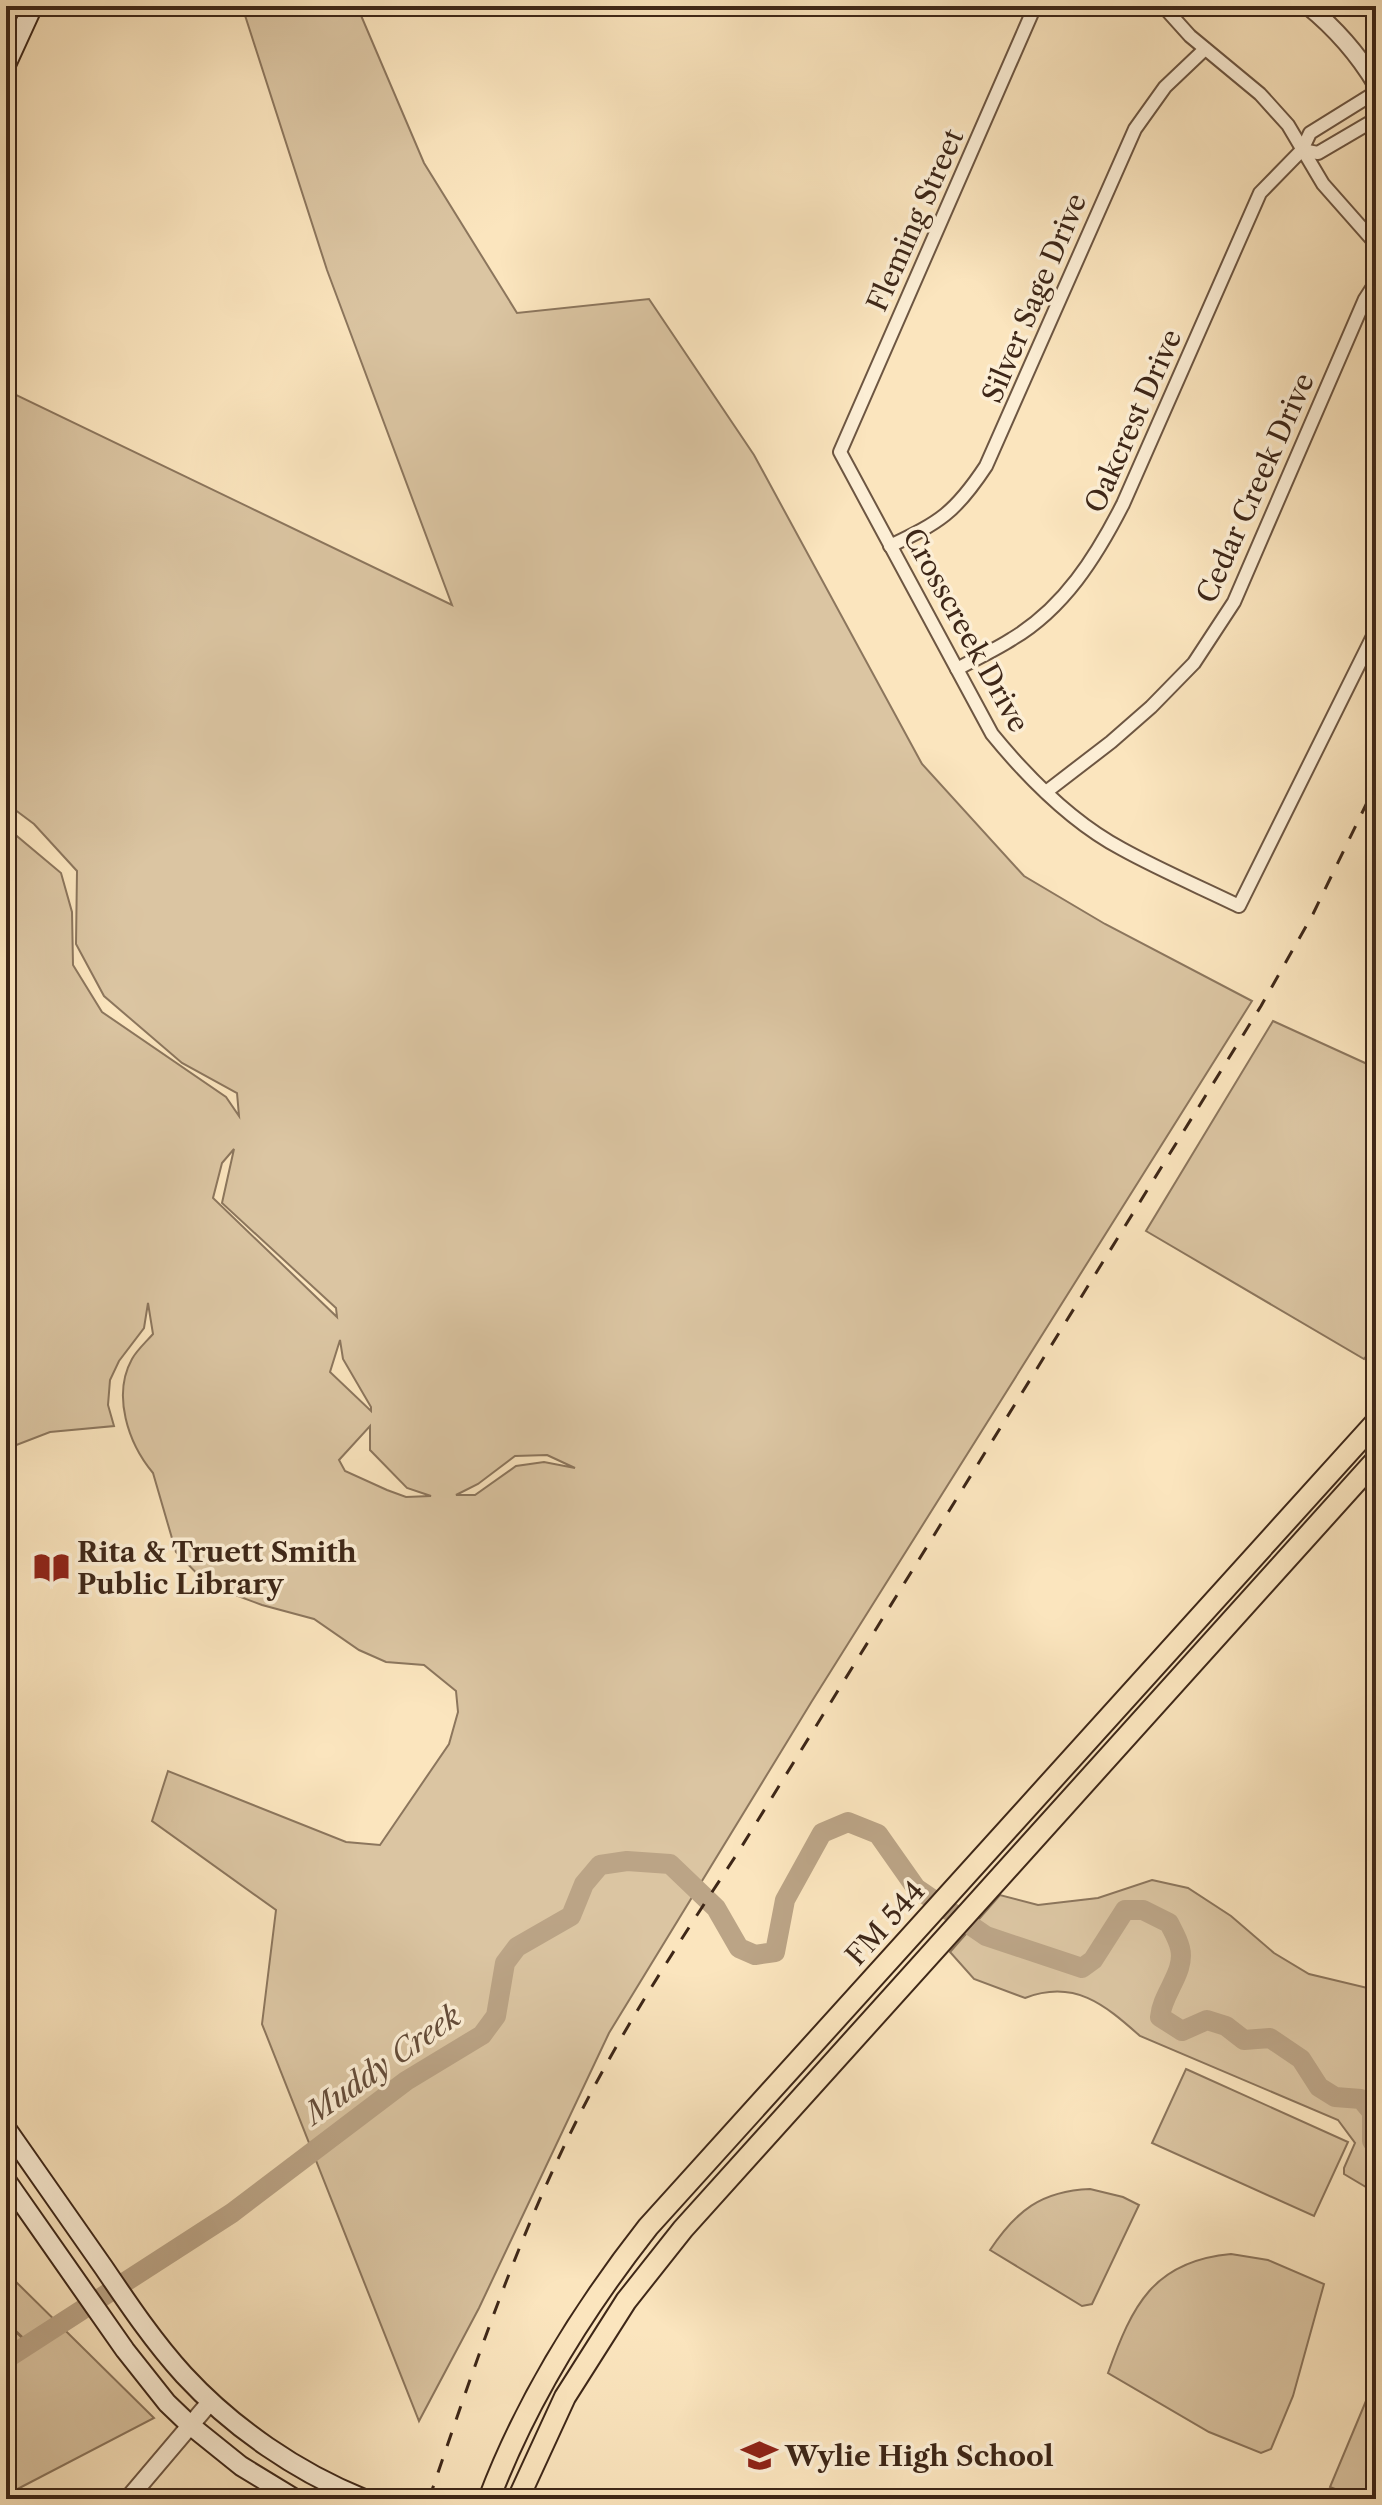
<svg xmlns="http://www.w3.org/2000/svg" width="1382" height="2505" viewBox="0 0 1382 2505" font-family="'Libre Caslon Text',serif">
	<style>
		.green { fill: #dbc5a2; stroke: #8c765d; stroke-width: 2; fill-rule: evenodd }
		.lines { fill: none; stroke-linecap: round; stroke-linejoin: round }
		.stream { stroke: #89725a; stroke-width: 3 }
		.river { stroke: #bba486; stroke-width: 20 }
		.minor-casing { stroke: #6d5642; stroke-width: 16 }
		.tertiary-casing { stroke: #6d5642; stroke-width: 20 }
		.secondary-casing { stroke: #3e2718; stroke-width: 22 }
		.primary-casing { stroke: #3e2718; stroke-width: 24 }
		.minor { stroke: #fceed5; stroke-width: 12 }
		.tertiary { stroke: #fceed5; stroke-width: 16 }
		.secondary { stroke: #fceed5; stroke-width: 18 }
		.primary { stroke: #fbe5be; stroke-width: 20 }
		.rail { stroke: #3e2718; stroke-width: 3; stroke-dasharray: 14 14; stroke-linecap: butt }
		.labels { text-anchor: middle; stroke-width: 7; stroke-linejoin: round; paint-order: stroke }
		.street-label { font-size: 28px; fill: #3e2718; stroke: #fceed5 }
		.poi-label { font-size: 28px; font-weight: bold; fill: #3e2718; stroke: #fceed5; text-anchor: start }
		.water-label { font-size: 30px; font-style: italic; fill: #644c39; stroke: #fceed5 }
	</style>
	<rect width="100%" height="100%" fill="#fbe5be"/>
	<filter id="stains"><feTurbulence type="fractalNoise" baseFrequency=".0025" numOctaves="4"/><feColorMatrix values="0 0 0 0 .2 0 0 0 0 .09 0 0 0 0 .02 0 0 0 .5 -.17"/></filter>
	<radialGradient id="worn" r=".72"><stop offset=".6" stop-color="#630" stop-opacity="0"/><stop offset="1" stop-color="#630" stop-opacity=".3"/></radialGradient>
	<g class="green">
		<path d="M242 6H357L424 163 517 313 649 299 754 455 922 764 1024 876 1105 924 1252 1001 812 1701 609 2033 479 2308 419 2421 262 2024 276 1910 152 1821 168 1771 346 1842 380 1845 449 1744 458 1712 456 1691 424 1665 386 1662 359 1650 314 1619 262 1605 208 1585 176 1552 153 1473C128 1443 112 1395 132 1359 137 1350 146 1342 153 1334L148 1303 144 1328 119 1361 110 1380 108 1405 114 1426 50 1432 6 1449V827L61 873 72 912 73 965 102 1012 226 1097 239 1116 237 1093 182 1063 104 996 76 944 77 871 34 824 6 803V390L452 605 327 270ZM234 1149 222 1203 336 1308 337 1317 213 1198 222 1163ZM340 1340 343 1359 371 1407V1411L330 1372ZM370 1426V1450L407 1488 431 1496 406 1497 387 1490 345 1471 339 1460ZM547 1455 575 1468 544 1462 516 1466 475 1495H456L478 1484 515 1456Z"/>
		<path d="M1273 1021 1376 1068V1345L1364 1359 1146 1231Z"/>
		<path d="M1152 1880 1188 1888 1231 1916 1274 1953 1309 1974 1376 1990V2193L1344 2174V2168L1355 2143 1338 2120 1140 2036C1104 2004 1074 1979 1025 1998L974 1979 950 1952 1000 1895 1038 1905 1098 1898Z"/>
		<path d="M1186 2069 1348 2142 1314 2216 1152 2143Z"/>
		<path d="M1090 2189 1123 2197 1139 2205 1092 2304 1082 2306 990 2250C1016 2211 1041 2191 1090 2189Z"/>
		<path d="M1231 2254 1268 2260 1324 2284 1293 2396 1271 2449 1261 2453 1209 2432 1108 2373C1132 2306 1153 2261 1231 2254Z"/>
		<path d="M6 2272 154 2418 6 2495Z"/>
		<path d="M1376 2377V2499H1359L1330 2487Z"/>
	</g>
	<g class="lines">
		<path class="stream" d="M6 2322 29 2344"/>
		<path class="river" d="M6 2359 232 2213 406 2081 482 2035 496 2016 505 1963 517 1947 571 1916 584 1884 600 1865 627 1861 670 1864 716 1908 739 1948 755 1955 775 1952 785 1900 822 1833 848 1822 878 1834 916 1888 986 1936 1082 1968 1093 1960 1125 1910H1143L1169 1923C1173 1931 1178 1939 1180 1948 1186 1972 1162 1993 1160 2017L1182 2031 1207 2020 1226 2026 1244 2040 1270 2038 1301 2059 1319 2087 1335 2097 1361 2099 1372 2112V2141L1376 2146"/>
		<defs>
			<g id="minor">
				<path d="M1035 6 840 452 992 734C1028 778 1071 822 1122 849 1160 870 1200 887 1239 906L1376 630"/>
				<path d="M1163 6 1190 36 1260 94 1288 125 1323 184 1376 244"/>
				<path d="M1302 150 1318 153 1376 119"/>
				<path d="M890 546C940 522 955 513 986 466L1135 129 1165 87 1205 49"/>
				<path d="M957 669C975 659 995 650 1012 639 1064 608 1096 557 1123 504L1260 193 1302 150 1310 133 1376 92"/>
				<path d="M1046 792 1111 742 1151 707 1194 663 1234 602 1365 299 1376 282"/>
			</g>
			<g id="tertiary">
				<path d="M1308 6C1335 28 1358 54 1376 84"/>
				<path d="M128 2499 211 2401"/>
			</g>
			<g id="secondary">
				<path d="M6 17 11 6"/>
				<path d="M6 65 33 6"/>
				<path d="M6 2128C39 2175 71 2221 104 2268 129 2305 154 2342 184 2375 233 2428 297 2472 364 2499"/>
				<path d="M6 2180 125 2350 167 2403 190 2425 241 2466 295 2499"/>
			</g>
			<g id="primary">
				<path d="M489 2499C527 2399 582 2311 648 2227L1376 1422"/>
				<path d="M518 2499 565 2397 626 2301 683 2229 1376 1460"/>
			</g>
		</defs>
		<use href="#minor" class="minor-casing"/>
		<use href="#tertiary" class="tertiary-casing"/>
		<use href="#secondary" class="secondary-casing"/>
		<use href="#primary" class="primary-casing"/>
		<use href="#minor" class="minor"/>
		<use href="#tertiary" class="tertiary"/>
		<use href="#secondary" class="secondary"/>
		<use href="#primary" class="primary"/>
		<path class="rail" d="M429 2499C471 2376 512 2253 569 2136 617 2037 677 1945 737 1854L1261 1006 1313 914 1376 784"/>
	</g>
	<defs>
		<symbol id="library-bare" viewBox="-9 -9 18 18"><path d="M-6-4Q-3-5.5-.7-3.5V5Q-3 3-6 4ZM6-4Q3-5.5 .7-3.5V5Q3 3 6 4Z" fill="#8f2418" stroke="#fceed5" stroke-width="2.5" paint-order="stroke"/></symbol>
		<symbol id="school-bare" viewBox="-9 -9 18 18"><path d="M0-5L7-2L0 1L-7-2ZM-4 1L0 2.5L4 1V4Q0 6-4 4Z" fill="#8f2418" stroke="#fceed5" stroke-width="2.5" paint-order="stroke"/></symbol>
	</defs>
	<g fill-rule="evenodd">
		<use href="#library-bare" x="26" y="1542" width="51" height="51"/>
		<use href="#school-bare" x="734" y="2430" width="51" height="51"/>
	</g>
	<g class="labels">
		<g class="street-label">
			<text transform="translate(915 220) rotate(-66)" y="10">Fleming Street</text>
			<text transform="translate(1034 298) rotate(-67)" y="10">Silver Sage Drive</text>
			<text transform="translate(1133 421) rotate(-66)" y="10">Oakcrest Drive</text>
			<text transform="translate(1255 488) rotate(-66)" y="10">Cedar Creek Drive</text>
			<text transform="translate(966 630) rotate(61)" y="10">Crosscreek Drive</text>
			<text transform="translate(885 1923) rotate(-48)" y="10">FM 544</text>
		</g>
		<g class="poi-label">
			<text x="77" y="1562">Rita &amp; Truett Smith<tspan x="77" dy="32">Public Library</tspan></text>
			<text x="785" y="2466">Wylie High School</text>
		</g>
		<g class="water-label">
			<text transform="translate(383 2065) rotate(-35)" y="10">Muddy Creek</text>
		</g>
	</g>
	<rect width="1382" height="2505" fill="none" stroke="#fbe5be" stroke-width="32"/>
	<rect x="8" y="8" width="1366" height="2489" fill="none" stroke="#3e2718" stroke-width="4"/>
	<rect x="16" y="16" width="1350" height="2473" fill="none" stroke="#3e2718" stroke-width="2"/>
	<rect width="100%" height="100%" filter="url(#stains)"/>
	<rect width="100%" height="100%" fill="url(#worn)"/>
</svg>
